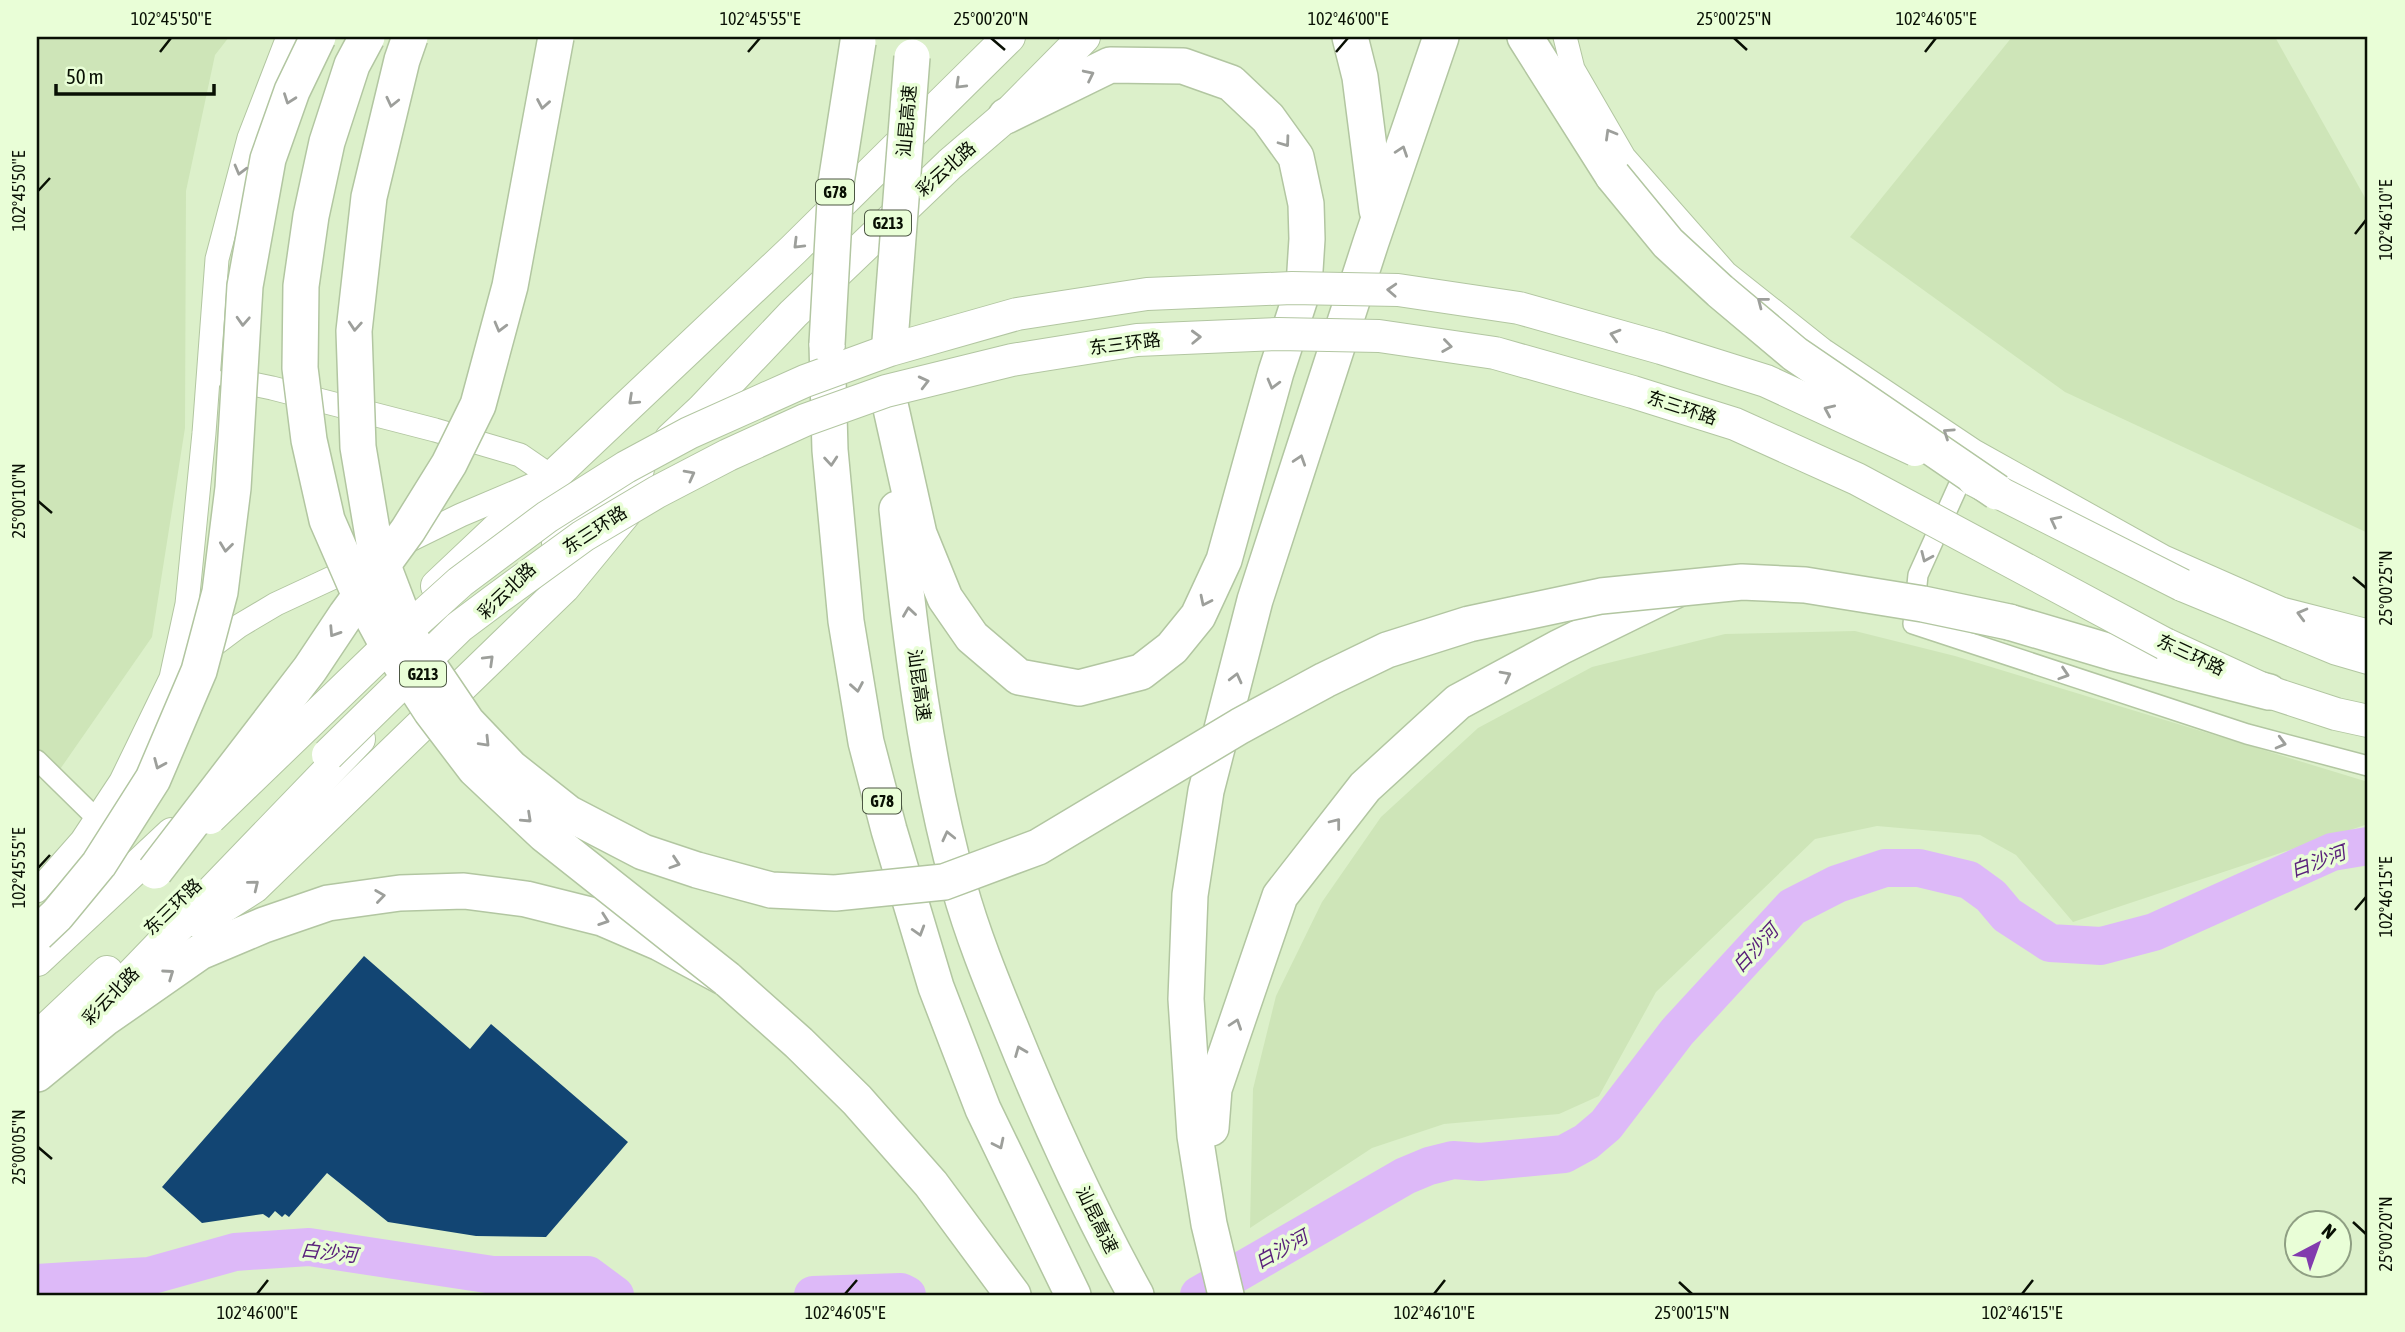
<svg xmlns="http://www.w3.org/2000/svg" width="2405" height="1332" viewBox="0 0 2405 1332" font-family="'Asap Condensed','Noto Sans SC',sans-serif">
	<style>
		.built { fill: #cee5b8 }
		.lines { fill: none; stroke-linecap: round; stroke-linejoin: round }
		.river { stroke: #ddb9f8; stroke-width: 38 }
		.building { fill: #124573 }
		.minor-casing { stroke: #b2c6a1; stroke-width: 22 }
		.tertiary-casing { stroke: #b2c6a1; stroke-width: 25 }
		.trunk-casing { stroke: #b2c6a1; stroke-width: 34 }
		.motorway-casing { stroke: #b2c6a1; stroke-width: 38 }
		.minor { stroke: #fff; stroke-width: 19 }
		.tertiary { stroke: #fff; stroke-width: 23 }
		.trunk { stroke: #fff; stroke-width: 32 }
		.motorway { stroke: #fff; stroke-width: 35 }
		.trunk-bridge-casing { stroke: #b2c6a1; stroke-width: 34; stroke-linecap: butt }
		.motorway-bridge-casing { stroke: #b2c6a1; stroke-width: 38; stroke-linecap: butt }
		.trunk-bridge { stroke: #fff; stroke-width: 32 }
		.motorway-bridge { stroke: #fff; stroke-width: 35 }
		.oneway { stroke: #9d9f9b }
		.ticks { fill: none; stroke: #091004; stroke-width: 2.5 }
		.labels { text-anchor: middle; stroke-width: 7; stroke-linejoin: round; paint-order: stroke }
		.shield { fill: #e9fed7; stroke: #4c5743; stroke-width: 2 }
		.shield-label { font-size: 16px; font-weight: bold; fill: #091004 }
		.street-label { font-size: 18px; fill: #091004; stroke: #e9fed7 }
		.water-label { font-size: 19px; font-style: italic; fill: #5a217b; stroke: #e9fed7 }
		.neatline { fill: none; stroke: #091004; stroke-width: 2.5 }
		.ticks-label { font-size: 18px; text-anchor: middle; fill: #091004 }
	</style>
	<rect width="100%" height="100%" fill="#dcf0ca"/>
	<g class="built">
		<path d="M37 37H229L215 55 186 191 185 428 152 637 56 775 37 761Z"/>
		<path d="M2012 37H2275L2368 203V533L2065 392 1850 237Z"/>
		<path d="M1855 631 1955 656 2368 782V824L2073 922 2016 855 1980 835 1877 826 1815 839 1656 992 1599 1096 1559 1114 1444 1124 1372 1148 1250 1228 1253 1089 1276 996 1322 902 1381 817 1478 728 1592 667 1725 634Z"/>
	</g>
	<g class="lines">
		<g class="river">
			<path d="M37 1283 149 1276 235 1252 309 1247 493 1275H588L615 1295"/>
			<path d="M813 1295 901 1292 907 1295"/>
			<path d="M1199 1295 1405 1176 1429 1166 1453 1160 1480 1162 1564 1154 1586 1142 1606 1125 1677 1032 1792 907 1837 884 1885 868H1919L1969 880 1991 896 2007 915 2050 943 2101 946 2154 932 2332 852 2368 846"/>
		</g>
	</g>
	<path class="building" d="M364 956 470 1049 491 1024 628 1142 546 1237 476 1236 388 1222 327 1173 289 1217 285 1214 282 1217 275 1211 269 1218 263 1214 202 1223 162 1187Z"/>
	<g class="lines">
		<defs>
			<g id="minor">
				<path d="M1968 464 1918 575 1913 624 2247 734 2368 766"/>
				<path d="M37 760 96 818"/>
			</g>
			<g id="tertiary">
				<path d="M1565 37 1573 69 1624 157 1726 273 1823 350 1974 451 2164 557 2282 609 2368 631"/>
				<path d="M229 379 272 388 435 430 520 455 552 477"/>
				<path d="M402 544 461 515 539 482"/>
				<path d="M203 653 239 626 276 604 362 564"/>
				<path d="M37 891 82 840 121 781 171 678 187 604 204 433 217 259 249 138 288 37"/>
			</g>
			<g id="trunk">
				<path d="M671 439 702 410 793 314 950 164 1006 116 1084 37"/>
				<path d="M558 543 638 469"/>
				<path d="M2182 585 2337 649 2368 658"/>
				<path d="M437 586 793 250 1009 37"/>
				<path d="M2165 644 2269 692 2336 714 2368 721"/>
				<path d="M199 922 254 887 564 587 625 513"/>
				<path d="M37 960 172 834"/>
				<path d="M91 1017 359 739"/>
				<path d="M37 1038 107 972"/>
			</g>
			<g id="motorway">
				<path d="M1350 37 1360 77 1377 210"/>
				<path d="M1525 37 1613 176"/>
				<path d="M827 344 830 450 846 621 866 742 889 830 936 987 983 1109 1073 1295"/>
				<path d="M888 395 919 534 945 598 972 637 1019 677 1079 688 1141 672 1172 648 1198 616 1224 560 1276 372 1304 286 1307 239 1306 204 1296 157 1268 118 1231 83 1183 66 1110 65 1006 116"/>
				<path d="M897 509C910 635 925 763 959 886 972 933 991 980 1010 1026 1047 1118 1088 1208 1136 1295"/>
				<path d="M2009 622 2114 653 2269 692"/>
				<path d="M37 1074 104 1019 200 952 264 925 328 903 400 893 464 891 526 899 602 918 660 943 727 979 799 1043 857 1100 931 1184 1013 1295"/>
				<path d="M1211 1128 1214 1089 1280 896 1365 787 1458 702 1560 647 1676 590"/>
				<path d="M1226 1295 1209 1224 1195 1136 1186 999 1190 895 1206 791 1255 600 1371 242 1441 37"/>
			</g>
		</defs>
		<use href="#minor" class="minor-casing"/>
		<use href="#tertiary" class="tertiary-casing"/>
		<use href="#trunk" class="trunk-casing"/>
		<use href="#motorway" class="motorway-casing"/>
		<use href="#minor" class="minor"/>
		<use href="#tertiary" class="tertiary"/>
		<use href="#trunk" class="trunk"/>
		<use href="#motorway" class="motorway"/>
		<defs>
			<g id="trunk-bridge">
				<path d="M1974 480 2182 585"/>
				<path d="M328 755 459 627 495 600 583 536 657 492 728 455 805 420 886 391 1012 360 1137 340 1278 334 1379 336 1495 353 1633 392 1735 424 1857 479 2165 644"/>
				<path d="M210 818 378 656 460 582 547 517 626 467 689 433 805 381 890 350 1017 314 1147 294 1292 288 1398 290 1519 308 1661 348 1766 381 1915 450"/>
			</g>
			<g id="motorway-bridge">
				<path d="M367 37 352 65 327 142 311 216 301 286 300 368 309 440 327 520 357 589 383 637 431 711 475 769 544 834 727 979"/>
				<path d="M410 37 402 60 369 197 354 331 358 447 374 542 411 639 467 722 511 768 568 813 643 852 697 870 771 890 835 893 944 882 1038 847 1240 726 1325 680 1387 650 1469 624 1601 596 1742 582 1805 585 1923 604 2009 622"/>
				<path d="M1613 176 1668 243 1720 291 1795 354 1997 492"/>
				<path d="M890 341 912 57"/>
				<path d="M827 344 836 183 858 42"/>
				<path d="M155 871 310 669 346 615 408 530 449 464 478 405 510 286 556 37"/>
				<path d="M37 934 57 915 99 864 153 779 199 671 220 592 233 488 245 286 268 159 292 91 318 37"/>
			</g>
		</defs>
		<use href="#trunk-bridge" class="trunk-bridge-casing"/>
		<use href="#motorway-bridge" class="motorway-bridge-casing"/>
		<use href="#trunk-bridge" class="trunk-bridge"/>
		<use href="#motorway-bridge" class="motorway-bridge"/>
	</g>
	<defs><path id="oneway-chevron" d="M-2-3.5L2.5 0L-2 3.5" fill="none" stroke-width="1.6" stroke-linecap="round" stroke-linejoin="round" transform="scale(1.75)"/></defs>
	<g class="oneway">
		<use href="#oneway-chevron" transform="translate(1089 75) rotate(-26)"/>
		<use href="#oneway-chevron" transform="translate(960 84) rotate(136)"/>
		<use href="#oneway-chevron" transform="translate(289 99) rotate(110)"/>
		<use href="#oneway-chevron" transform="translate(392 102) rotate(103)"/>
		<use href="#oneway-chevron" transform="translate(543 104) rotate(100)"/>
		<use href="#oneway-chevron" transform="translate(1610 134) rotate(-120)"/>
		<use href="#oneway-chevron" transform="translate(1285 142) rotate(54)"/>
		<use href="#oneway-chevron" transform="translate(1402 151) rotate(-71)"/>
		<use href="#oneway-chevron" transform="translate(240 170) rotate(105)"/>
		<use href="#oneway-chevron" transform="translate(798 244) rotate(135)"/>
		<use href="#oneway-chevron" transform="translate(1392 290) rotate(-177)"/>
		<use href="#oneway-chevron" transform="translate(1762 302) rotate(-142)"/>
		<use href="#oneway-chevron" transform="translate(243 321) rotate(93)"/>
		<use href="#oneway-chevron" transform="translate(355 326) rotate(94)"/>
		<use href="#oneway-chevron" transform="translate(500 327) rotate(105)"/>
		<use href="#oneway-chevron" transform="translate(1615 335) rotate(-164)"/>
		<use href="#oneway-chevron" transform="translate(1196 337) rotate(-2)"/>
		<use href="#oneway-chevron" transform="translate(1447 346) rotate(8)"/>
		<use href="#oneway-chevron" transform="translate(924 382) rotate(-14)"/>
		<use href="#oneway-chevron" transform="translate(1273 384) rotate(105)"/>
		<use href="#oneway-chevron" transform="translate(633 400) rotate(137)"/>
		<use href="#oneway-chevron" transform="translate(1829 410) rotate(-156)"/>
		<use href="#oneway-chevron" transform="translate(1948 433) rotate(-146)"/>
		<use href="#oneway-chevron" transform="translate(1300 460) rotate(-72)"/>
		<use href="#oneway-chevron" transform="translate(831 461) rotate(85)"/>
		<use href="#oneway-chevron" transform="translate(690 475) rotate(-28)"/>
		<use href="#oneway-chevron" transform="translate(2055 521) rotate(-153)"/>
		<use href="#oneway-chevron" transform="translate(226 547) rotate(97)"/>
		<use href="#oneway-chevron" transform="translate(1926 557) rotate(114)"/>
		<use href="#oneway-chevron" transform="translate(1205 601) rotate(116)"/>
		<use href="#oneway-chevron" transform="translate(909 612) rotate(-98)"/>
		<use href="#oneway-chevron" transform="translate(2302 614) rotate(-165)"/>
		<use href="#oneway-chevron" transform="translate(334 632) rotate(123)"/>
		<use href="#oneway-chevron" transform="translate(489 660) rotate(-44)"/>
		<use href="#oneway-chevron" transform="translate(2064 674) rotate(18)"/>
		<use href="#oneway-chevron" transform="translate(1506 676) rotate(-28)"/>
		<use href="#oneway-chevron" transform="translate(1236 678) rotate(-76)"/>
		<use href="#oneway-chevron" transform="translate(857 687) rotate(80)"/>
		<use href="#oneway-chevron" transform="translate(485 742) rotate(46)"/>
		<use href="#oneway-chevron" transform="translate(2281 743) rotate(15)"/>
		<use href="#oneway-chevron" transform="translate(159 764) rotate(113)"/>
		<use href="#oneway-chevron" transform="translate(527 818) rotate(43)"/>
		<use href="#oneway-chevron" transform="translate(1336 823) rotate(-52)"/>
		<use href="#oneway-chevron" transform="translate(948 836) rotate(-103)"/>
		<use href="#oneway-chevron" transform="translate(675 863) rotate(18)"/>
		<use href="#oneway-chevron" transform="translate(254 885) rotate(-39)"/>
		<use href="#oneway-chevron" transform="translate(380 896) rotate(-8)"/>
		<use href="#oneway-chevron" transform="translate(604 920) rotate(19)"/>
		<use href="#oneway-chevron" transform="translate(919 931) rotate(73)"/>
		<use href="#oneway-chevron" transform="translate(169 974) rotate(-35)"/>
		<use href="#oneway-chevron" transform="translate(1236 1024) rotate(-71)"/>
		<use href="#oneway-chevron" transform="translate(1020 1051) rotate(-112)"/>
		<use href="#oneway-chevron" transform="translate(999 1144) rotate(64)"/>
	</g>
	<path class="ticks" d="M991 38 1005 50M1734 38 1747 50M160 52 171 38M748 52 760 38M1336 52 1348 38M1925 52 1936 38M38 191 50 178M2355 234 2366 220M38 501 52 513M2353 577 2366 588M38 868 50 855M2355 910 2366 897M38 1147 52 1159M2353 1222 2366 1234M1679 1282 1692 1294M257 1294 268 1280M845 1294 857 1280M1434 1294 1445 1280M2022 1294 2033 1280"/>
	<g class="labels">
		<g class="shield">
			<rect x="816" y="179.5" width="38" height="25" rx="5"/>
			<rect x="865" y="210.5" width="46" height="25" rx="5"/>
			<rect x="400" y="661.5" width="46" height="25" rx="5"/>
			<rect x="863" y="788.5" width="38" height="25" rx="5"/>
		</g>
		<g class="shield-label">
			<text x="835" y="198">G78</text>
			<text x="888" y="229">G213</text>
			<text x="423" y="680">G213</text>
			<text x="882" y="807">G78</text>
		</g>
		<g class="street-label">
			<text transform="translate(907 121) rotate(-85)" y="6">汕昆高速</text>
			<text transform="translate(946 169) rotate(-42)" y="6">彩云北路</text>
			<text transform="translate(1125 344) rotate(-7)" y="6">东三环路</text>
			<text transform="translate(1682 408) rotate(18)" y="6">东三环路</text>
			<text transform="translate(595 530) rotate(-33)" y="6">东三环路</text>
			<text transform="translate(507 591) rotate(-44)" y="6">彩云北路</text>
			<text transform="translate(2191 655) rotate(25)" y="6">东三环路</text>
			<text transform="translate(919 685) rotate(82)" y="6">汕昆高速</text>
			<text transform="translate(173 907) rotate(-44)" y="6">东三环路</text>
			<text transform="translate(111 996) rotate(-46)" y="6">彩云北路</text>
			<text transform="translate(1097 1220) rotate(64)" y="6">汕昆高速</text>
		</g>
		<g class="water-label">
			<text transform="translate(2318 861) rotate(-20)" y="7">白沙河</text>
			<text transform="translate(1755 948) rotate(-47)" y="7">白沙河</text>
			<text transform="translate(1281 1249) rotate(-29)" y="7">白沙河</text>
			<text transform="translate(329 1252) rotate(6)" y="7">白沙河</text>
		</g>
	</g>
	<rect width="2405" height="1332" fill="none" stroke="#e9fed7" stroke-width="77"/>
	<g transform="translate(2318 1244) rotate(41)"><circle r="33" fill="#e9fed7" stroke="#8f9f83" stroke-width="2"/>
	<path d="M0-5L12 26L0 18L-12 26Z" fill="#823bae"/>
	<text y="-10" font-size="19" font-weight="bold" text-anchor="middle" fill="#091004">N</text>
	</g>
	<path d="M56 84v10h158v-10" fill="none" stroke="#091004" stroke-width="3.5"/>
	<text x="66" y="84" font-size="21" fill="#091004" stroke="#e9fed7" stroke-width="5" paint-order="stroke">50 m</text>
	<rect x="38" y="38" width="2328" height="1256" class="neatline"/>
	<g class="ticks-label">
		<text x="171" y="25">102°45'50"E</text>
		<text x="760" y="25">102°45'55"E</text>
		<text x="991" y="25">25°00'20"N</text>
		<text x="1348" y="25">102°46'00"E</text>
		<text x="1734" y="25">25°00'25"N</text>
		<text x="1936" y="25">102°46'05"E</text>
		<text transform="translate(19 191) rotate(-90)" y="6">102°45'50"E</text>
		<text transform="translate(2386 220) rotate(-90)" y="6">102°46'10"E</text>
		<text transform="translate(19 501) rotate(-90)" y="6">25°00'10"N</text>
		<text transform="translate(2386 588) rotate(-90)" y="6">25°00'25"N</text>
		<text transform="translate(19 868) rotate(-90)" y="6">102°45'55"E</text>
		<text transform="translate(2386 897) rotate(-90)" y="6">102°46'15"E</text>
		<text transform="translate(19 1147) rotate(-90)" y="6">25°00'05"N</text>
		<text transform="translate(2386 1234) rotate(-90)" y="6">25°00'20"N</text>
		<text x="257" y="1319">102°46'00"E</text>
		<text x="845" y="1319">102°46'05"E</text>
		<text x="1434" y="1319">102°46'10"E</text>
		<text x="1692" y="1319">25°00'15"N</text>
		<text x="2022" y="1319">102°46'15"E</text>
	</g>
</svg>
